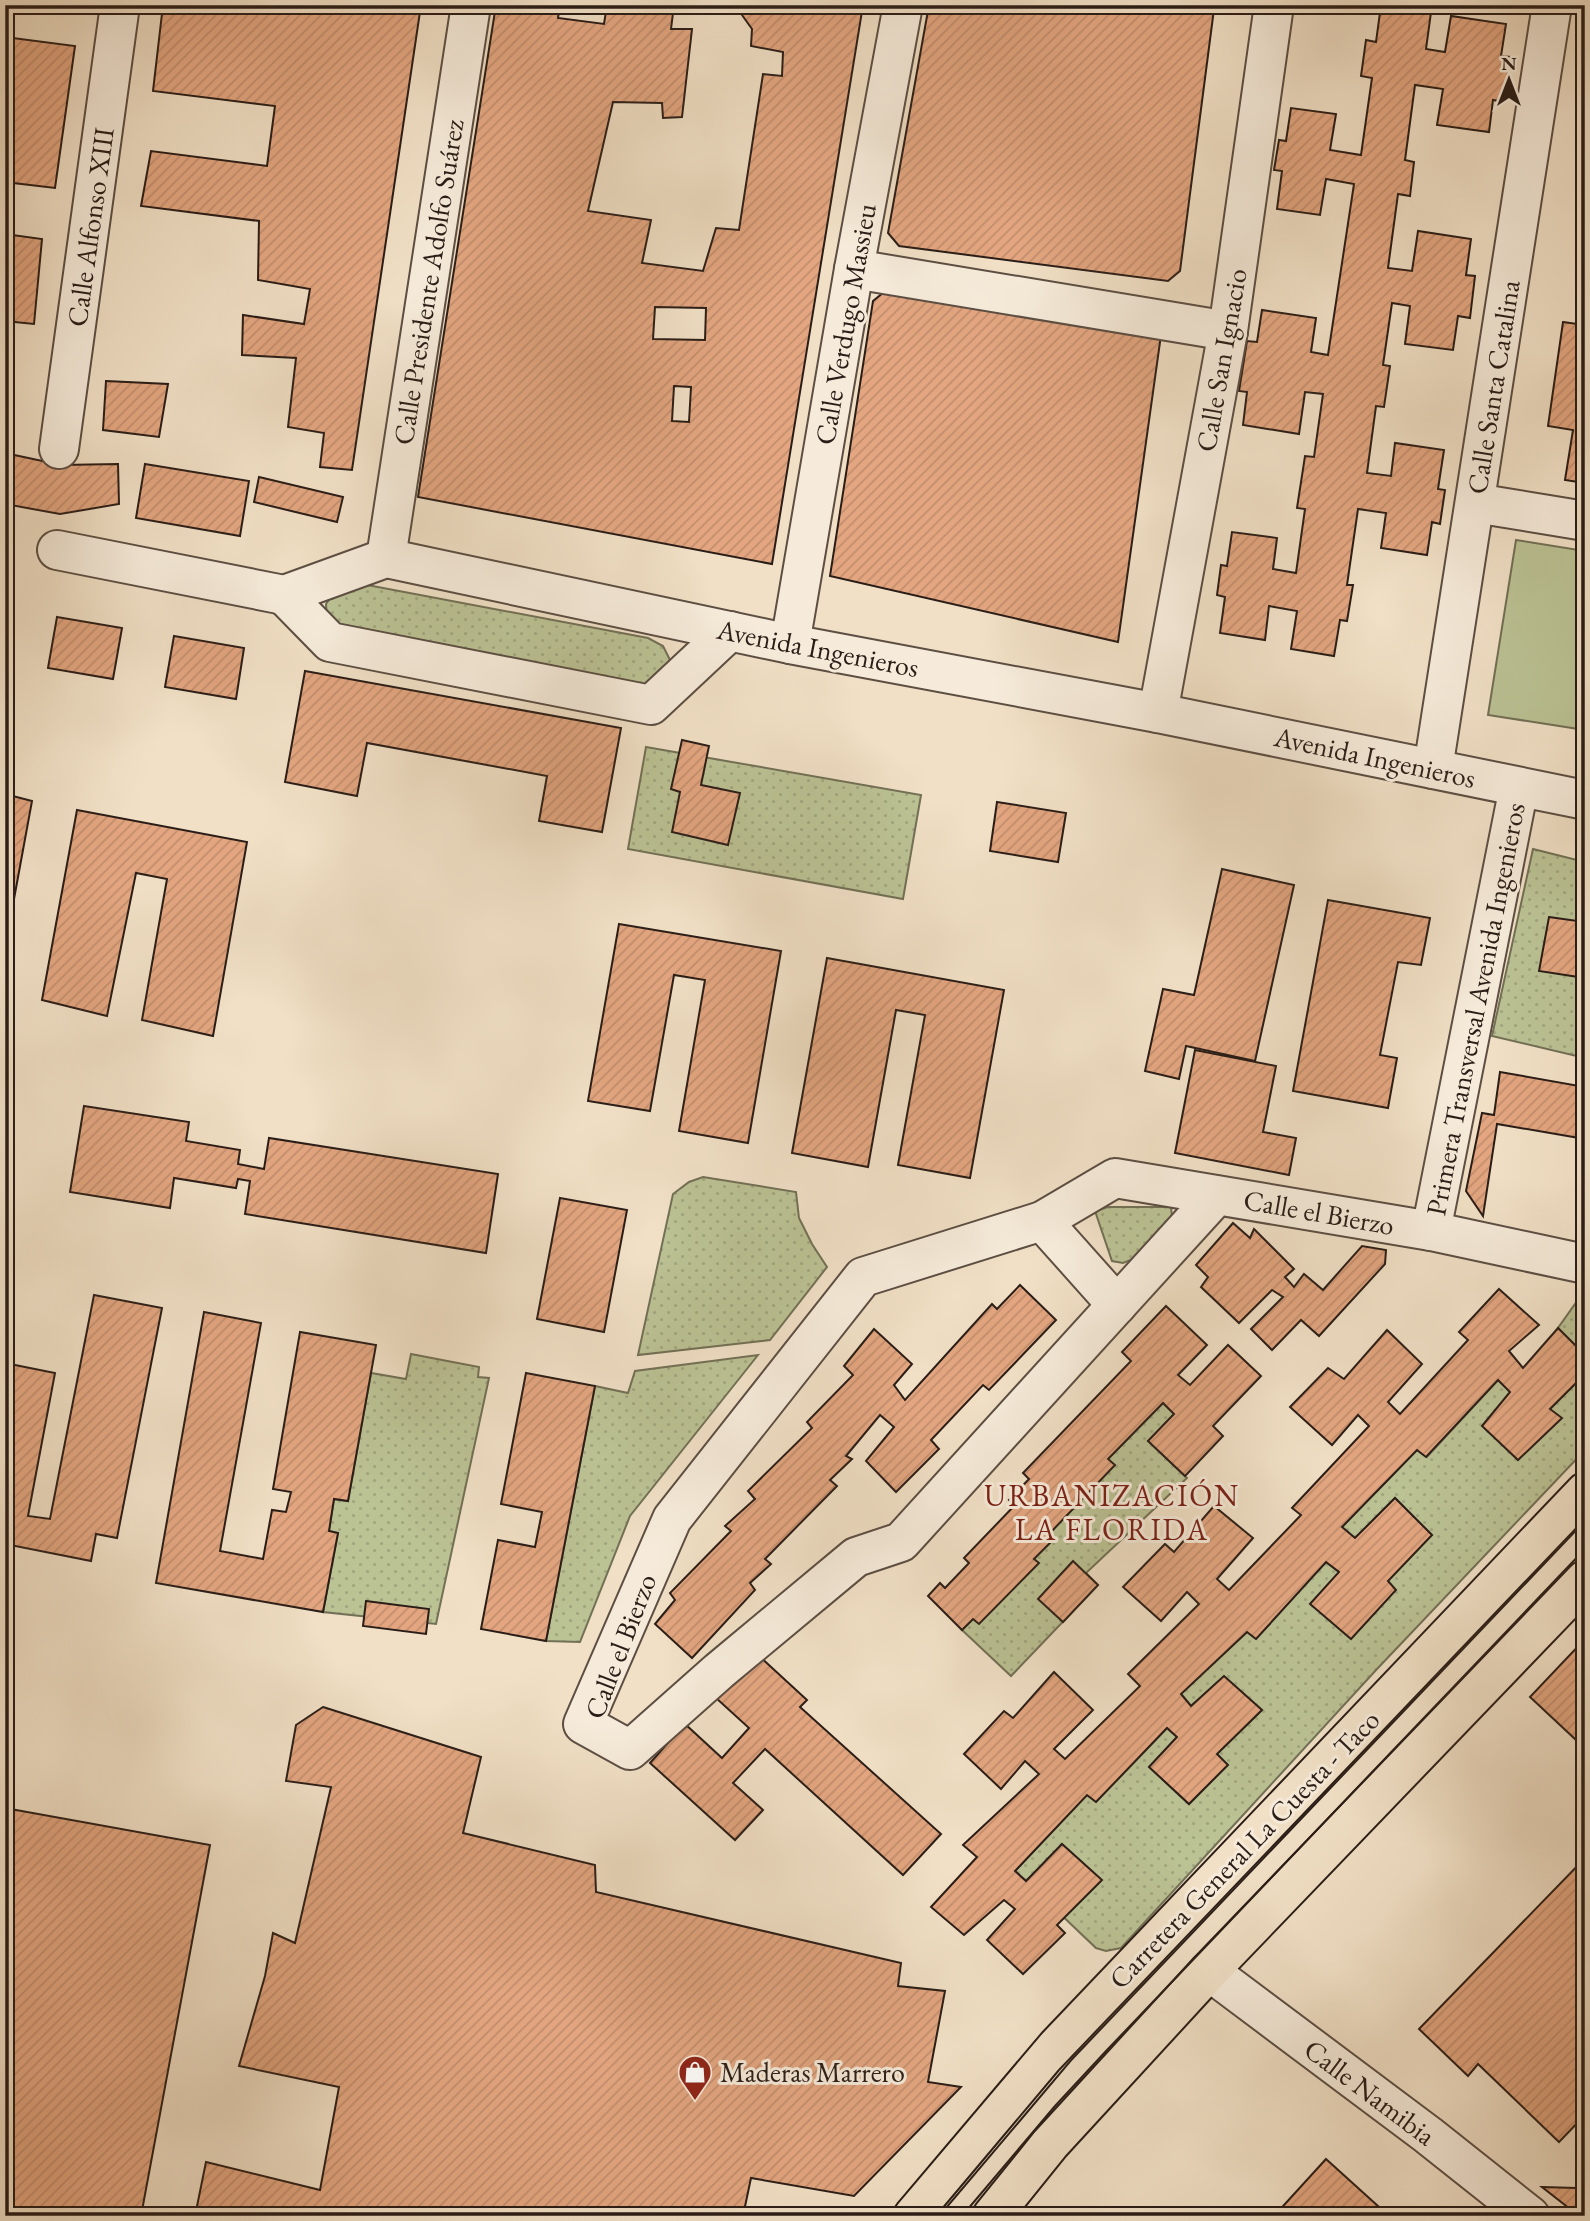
<svg xmlns="http://www.w3.org/2000/svg" width="1590" height="2221" viewBox="0 0 1590 2221" font-family="'EB Garamond',serif">
	<style>
		.grass { fill: url(#grass-dots); stroke: #727056; stroke-width: 2 }
		.pitch { fill: #bbc294; stroke: #727056; stroke-width: 2 }
		.building { fill: url(#building-hatch); stroke: #2a1d17; stroke-width: 2; fill-rule: evenodd }
		.lines { fill: none; stroke-linecap: round; stroke-linejoin: round }
		.minor-casing { stroke: #5c4e43; stroke-width: 42 }
		.major-casing { stroke: #2a1d17; stroke-width: 42 }
		.minor { stroke: #f6ebda; stroke-width: 38 }
		.major { stroke: #f1e0c6; stroke-width: 38 }
		.tram { stroke: #2a1d17; stroke-width: 2 }
		.labels { text-anchor: middle; stroke-width: 6; stroke-linejoin: round; paint-order: stroke }
		.street-label { font-size: 28px; fill: #2a1d17; stroke: #f6ebda }
		.poi-label { font-size: 28px; fill: #2a1d17; stroke: #f6ebda; text-anchor: start }
		.neighbourhood-label { font-size: 30px; letter-spacing: 2px; fill: #7a1f14; stroke: #f6ebda }
	</style>
	<defs>
		<pattern id="grass-dots" width="8" height="8" patternUnits="userSpaceOnUse" patternTransform="scale(1.75)"><rect width="8" height="8" fill="#bbc294"/><path d="M2 2h.1M6 6h.1" fill="none" stroke="#a1a67f" stroke-width="1.8" stroke-linecap="round"/></pattern>
		<pattern id="building-hatch" width="6" height="6" patternUnits="userSpaceOnUse" patternTransform="scale(1.75)"><rect width="6" height="6" fill="#e3a680"/><path d="M-1 1l2-2M0 6l6-6M5 7l2-2" fill="none" stroke="#c38e6e"/></pattern>
	</defs>
	<rect width="100%" height="100%" fill="#f1e0c6"/>
	<filter id="stains"><feTurbulence type="fractalNoise" baseFrequency=".00286" numOctaves="4"/><feColorMatrix values="0 0 0 0 .2 0 0 0 0 .09 0 0 0 0 .02 0 0 0 .5 -.17"/></filter>
	<radialGradient id="worn" r=".72"><stop offset=".6" stop-color="#630" stop-opacity="0"/><stop offset="1" stop-color="#630" stop-opacity=".3"/></radialGradient>
	<g class="grass">
		<path d="M362 584 648 638 663 646 672 664 652 690 343 634 327 621 326 604 336 590Z"/>
		<path d="M646 747 921 795 903 899 628 849Z"/>
		<path d="M1533 849 1585 862V1058L1492 1036Z"/>
		<path d="M703 1177 796 1192 799 1218 812 1244 827 1267 770 1340 638 1355 673 1194 689 1182Z"/>
		<path d="M1108 1207H1171L1172 1217 1131 1260 1123 1263 1112 1261 1095 1211Z"/>
		<path d="M1585 1290V1355L1558 1328Z"/>
		<path d="M411 1354 479 1367 478 1377 489 1378 436 1624 323 1612 338 1533 329 1531 334 1499 348 1501 371 1373 406 1379Z"/>
		<path d="M758 1355 630 1516 580 1642 546 1641 595 1386 628 1393 635 1371Z"/>
		<path d="M1585 1374V1450L1377 1669 1121 1948 1106 1951 1096 1948 1015 1871 1087 1795 1096 1802 1167 1728 1177 1737 1149 1767 1189 1804 1227 1765 1217 1754 1262 1710 1224 1676 1191 1706 1181 1694 1247 1632 1256 1639 1326 1562 1339 1572 1341 1629 1432 1535 1395 1498 1355 1538 1342 1527 1417 1450 1427 1457 1498 1380 1510 1392 1550 1409Z"/>
		<path d="M1163 1403 1174 1414 1148 1441 1187 1478 1086 1573 1098 1585 1011 1676 962 1630 1034 1559 1050 1533 1108 1459Z"/>
	</g>
	<path class="pitch" d="M1516 540 1585 551V730L1488 715Z"/>
	<g class="building">
		<path d="M163 5H421L352 470 320 467 324 433 288 427 296 358 242 355 243 315 304 324 310 289 258 280 259 221 141 206 151 151 267 166 275 106 153 91Z"/>
		<path d="M496 5H560L558 18 604 24 607 5H674L671 29H692L682 117 663 118 662 103 613 102 588 211 651 220 642 263 703 271 716 228 739 230 763 74 782 76 783 52 751 46 752 29 742 15V5H863L772 564 418 497ZM655 307 706 308 705 340 653 339ZM674 386 691 387 689 422 672 421Z"/>
		<path d="M929 5H1190L1214 9 1180 271 1168 281 899 246 888 233Z"/>
		<path d="M1381 5H1432L1426 49 1445 52 1451 16 1506 24 1501 56 1510 57 1504 102 1493 100 1489 132 1437 125 1443 89 1415 85 1405 160 1414 162 1410 196 1398 194 1388 268 1412 271 1418 231 1471 239 1466 275 1475 276 1470 318 1458 316 1453 350 1405 344 1410 306 1392 303 1383 365 1390 366 1384 407 1376 406 1367 473 1391 476 1395 443 1444 450 1438 489 1445 490 1440 524 1432 522 1427 555 1381 548 1386 513 1358 509 1347 585H1353L1347 621 1340 620 1334 656 1291 649 1297 611 1269 606 1265 640 1220 633 1225 597 1217 595 1221 565 1227 566 1232 532 1277 538 1273 569 1296 573 1305 509 1297 508 1305 456 1314 457 1323 394 1305 392 1299 434 1243 425 1247 392 1239 391 1247 341 1257 342 1262 310 1316 318 1311 352 1328 355 1354 184 1326 179 1320 215 1277 209 1282 171 1274 170 1279 140 1286 141 1291 108 1336 114 1330 150 1361 155 1372 78 1361 76 1366 40 1376 42Z"/>
		<path d="M5 37 75 46 55 188 5 182Z"/>
		<path d="M5 234 42 239 34 324 5 321Z"/>
		<path d="M890 287 1161 335 1118 642 830 576 873 301Z"/>
		<path d="M1563 322 1585 325V483L1565 480 1573 430 1548 426Z"/>
		<path d="M106 381 168 384 159 437 103 430Z"/>
		<path d="M5 453 61 465 118 464 119 504 60 514 5 504Z"/>
		<path d="M145 464 249 481 240 536 136 518Z"/>
		<path d="M259 477 343 497 337 522 254 502Z"/>
		<path d="M57 617 122 628 113 679 48 668Z"/>
		<path d="M174 636 244 648 236 699 165 687Z"/>
		<path d="M305 671 621 728 602 832 539 821 547 776 367 743 357 796 285 782Z"/>
		<path d="M682 740 709 746 701 785 740 793 728 845 672 832 680 792 671 789Z"/>
		<path d="M5 794 32 801 5 948Z"/>
		<path d="M997 802 1066 813 1058 862 990 851Z"/>
		<path d="M77 810 247 842 213 1036 142 1020 167 879 136 873 107 1016 42 1000Z"/>
		<path d="M1222 869 1294 885 1255 1061 1186 1046 1179 1079 1145 1071 1163 989 1194 995Z"/>
		<path d="M1328 900 1430 918 1421 965 1398 962 1380 1055 1397 1058 1388 1108 1293 1091Z"/>
		<path d="M1549 917 1585 922V978L1539 971Z"/>
		<path d="M619 924 781 951 748 1143 679 1131 705 980 674 975 650 1111 588 1101Z"/>
		<path d="M827 958 1004 990 970 1178 898 1165 925 1015 896 1010 868 1167 792 1153Z"/>
		<path d="M1195 1050 1276 1066 1263 1132 1296 1138 1289 1175 1175 1153Z"/>
		<path d="M1500 1072 1585 1087V1139L1497 1124 1483 1216 1466 1191 1482 1113 1494 1115Z"/>
		<path d="M84 1106 189 1122 186 1141 240 1150 238 1164 264 1169 269 1138 498 1174 486 1253 245 1214 250 1181 238 1179 236 1188 174 1178 170 1208 70 1192Z"/>
		<path d="M560 1198 627 1210 604 1332 537 1319Z"/>
		<path d="M1584 1203 1585 1204V1231L1579 1229Z"/>
		<path d="M1233 1223 1250 1238 1254 1229 1294 1269 1285 1277 1294 1287 1304 1274 1323 1290 1362 1246 1386 1250 1385 1264 1319 1336 1301 1320 1272 1350 1251 1329 1283 1297 1272 1290 1239 1323 1201 1287 1208 1277 1196 1265Z"/>
		<path d="M1020 1285 1056 1320 989 1390 983 1385 931 1440 939 1449 896 1492 866 1461 894 1427 880 1415 846 1456 852 1459 830 1480 837 1486 765 1559 771 1564 750 1583 755 1590 692 1658 655 1624 675 1600 670 1593 731 1531 725 1526 755 1499 748 1491 812 1428 807 1422 853 1375 844 1366 874 1329 912 1364 894 1385 905 1400 992 1304 997 1309Z"/>
		<path d="M1499 1289 1539 1325 1509 1351 1523 1368 1558 1328 1585 1355V1374L1550 1409 1562 1418 1518 1460 1482 1426 1510 1392 1498 1380 1426 1457 1417 1450 1342 1527 1355 1538 1395 1498 1432 1535 1388 1581 1396 1590 1351 1639 1310 1604 1339 1572 1326 1562 1256 1639 1247 1632 1181 1694 1191 1706 1224 1676 1262 1710 1217 1754 1228 1765 1189 1804 1149 1767 1177 1737 1167 1728 1096 1802 1087 1795 1015 1871 1026 1881 1062 1844 1102 1880 1057 1925 1065 1933 1023 1974 987 1940 1015 1909 1004 1900 964 1935 931 1907 977 1857 963 1845 1039 1774 1025 1761 1001 1789 964 1754 1004 1711 1013 1718 1054 1672 1093 1710 1054 1749 1065 1759 1140 1686 1128 1674 1199 1604 1187 1592 1161 1621 1123 1587 1165 1544 1174 1552 1214 1506 1253 1538 1217 1579 1229 1590 1301 1515 1292 1508 1369 1426 1358 1415 1332 1445 1290 1407 1328 1368 1344 1379 1387 1330 1422 1364 1388 1402 1400 1414 1468 1340 1459 1332Z"/>
		<path d="M94 1295 162 1308 117 1538 96 1534 91 1561 5 1544V1363L55 1373 28 1516 50 1519Z"/>
		<path d="M1166 1306 1207 1345 1178 1375 1190 1385 1228 1345 1261 1376 1213 1426 1223 1436 1185 1476 1148 1441 1174 1414 1163 1403 1108 1459 1115 1465 1050 1533 1055 1538 1034 1559 1039 1563 979 1624 973 1619 962 1630 928 1596 940 1583 945 1588 969 1563 964 1558 1015 1505 1009 1500 1029 1479 1023 1473 1131 1361 1122 1352Z"/>
		<path d="M204 1312 261 1323 220 1551 263 1559 272 1510 286 1512 291 1492 273 1489 300 1332 376 1345 348 1501 334 1499 329 1531 338 1533 323 1612 156 1583Z"/>
		<path d="M526 1373 595 1386 546 1641 481 1629 498 1540 535 1547 542 1512 501 1504Z"/>
		<path d="M1073 1561 1098 1585 1063 1622 1038 1599Z"/>
		<path d="M366 1601 429 1609 426 1634 363 1626Z"/>
		<path d="M1585 1639V1729L1575 1739 1530 1697Z"/>
		<path d="M757 1654 807 1700 800 1707 941 1834 903 1875 765 1749 733 1783 763 1810 735 1840 650 1763 685 1724 722 1758 749 1728 716 1698Z"/>
		<path d="M323 1707 481 1757 463 1833 595 1865 596 1892 901 1963 898 1986 945 1991 928 2082 961 2087 854 2196 751 2178 743 2216H195L206 2162 320 2190 339 2087 239 2066 265 1976 273 1933 295 1943 331 1787 286 1781 296 1725Z"/>
		<path d="M5 1808 210 1845 141 2216H5Z"/>
		<path d="M1585 1858V2115L1559 2142 1478 2064 1468 2076 1419 2029Z"/>
		<path d="M1326 2159 1389 2216H1274Z"/>
		<path d="M1542 2187 1577 2188 1585 2194V2216H1579Z"/>
	</g>
	<g class="lines">
		<defs>
			<g id="minor">
				<path d="M854 269 1228 331"/>
				<path d="M59 449 120 5"/>
				<path d="M1475 503 1585 521"/>
				<path d="M57 550 284 595 386 558 790 644 1158 713 1585 800"/>
				<path d="M386 558 471 5"/>
				<path d="M284 595 330 642 651 705 730 631"/>
				<path d="M790 644 854 269 903 5"/>
				<path d="M1158 713 1228 331 1274 5"/>
				<path d="M1433 769 1552 5"/>
				<path d="M1217 1195 901 1542 856 1557 719 1671 630 1750 583 1724 672 1519 863 1277 1042 1221 1115 1178 1431 1231 1585 1264"/>
				<path d="M1042 1221 1117 1305"/>
				<path d="M1431 1231 1519 787"/>
				<path d="M1209 1971 1428 2135 1530 2216"/>
			</g>
			<g id="major">
				<path d="M913 2216 1057 2046 1585 1492"/>
				<path d="M992 2216 1050 2144 1209 1971 1585 1580"/>
			</g>
		</defs>
		<use href="#minor" class="minor-casing"/>
		<use href="#major" class="major-casing"/>
		<use href="#minor" class="minor"/>
		<use href="#major" class="major"/>
		<g class="tram">
			<path d="M936 2216 1059 2070 1585 1519"/>
			<path d="M962 2216 1055 2106 1107 2050 1585 1549"/>
		</g>
	</g>
	<defs>
		<symbol id="shop-pin" viewBox="-11 -11 22 30"><path d="M0 17L-7.5 6A9.5 9.5 0 1 1 7.5 6Z" fill="#8f2418" stroke="#f6ebda"/><path d="M-5-2.5h2.3a2.7 3.5 0 0 1 5.4 0H5L5.5 6h-11ZM-1.5-2.5h3a1.5 2.3 0 0 0-3 0Z" fill="#fff"/></symbol>
	</defs>
	<g fill-rule="evenodd">
		<use href="#shop-pin" x="676" y="2053" width="38" height="52"/>
	</g>
	<g class="labels">
		<g class="street-label">
			<text transform="translate(90 227) rotate(-82)" y="10">Calle Alfonso XIII</text>
			<text transform="translate(428 282) rotate(-81)" y="10">Calle Presidente Adolfo Suárez</text>
			<text transform="translate(845 324) rotate(-80)" y="10">Calle Verdugo Massieu</text>
			<text transform="translate(1221 360) rotate(-80)" y="10">Calle San Ignacio</text>
			<text transform="translate(1493 387) rotate(-81)" y="10">Calle Santa Catalina</text>
			<text transform="translate(818 648) rotate(11)" y="10">Avenida Ingenieros</text>
			<text transform="translate(1375 757) rotate(12)" y="10">Avenida Ingenieros</text>
			<text transform="translate(1475 1009) rotate(-79)" y="10">Primera Transversal Avenida Ingenieros</text>
			<text transform="translate(1319 1212) rotate(10)" y="10">Calle el Bierzo</text>
			<text transform="translate(620 1646) rotate(-69)" y="10">Calle el Bierzo</text>
			<text transform="translate(1244 1849) rotate(-46)" y="10">Carretera General La Cuesta - Taco</text>
			<text transform="translate(1370 2092) rotate(37)" y="10">Calle Namibia</text>
		</g>
		<g class="poi-label">
			<text x="720" y="2082">Maderas Marrero</text>
		</g>
		<g class="neighbourhood-label">
			<text x="1112" y="1506">URBANIZACIÓN<tspan x="1112" dy="34">LA FLORIDA</tspan></text>
		</g>
	</g>
	<rect width="1590" height="2221" fill="none" stroke="#f1e0c6" stroke-width="28"/>
	<rect x="7" y="7" width="1576" height="2207" fill="none" stroke="#2a1d17" stroke-width="3.5"/>
	<rect x="14" y="14" width="1562" height="2193" fill="none" stroke="#2a1d17" stroke-width="2"/>
	<g transform="translate(1509 80)" stroke="#f6ebda" stroke-width="5" paint-order="stroke">
	<path d="M0-5L12 26L0 18L-12 26Z" fill="#2a1d17"/>
	<text y="-10" font-size="19" font-weight="bold" text-anchor="middle" fill="#2a1d17">N</text>
	</g>
	<rect width="100%" height="100%" filter="url(#stains)"/>
	<rect width="100%" height="100%" fill="url(#worn)"/>
</svg>
